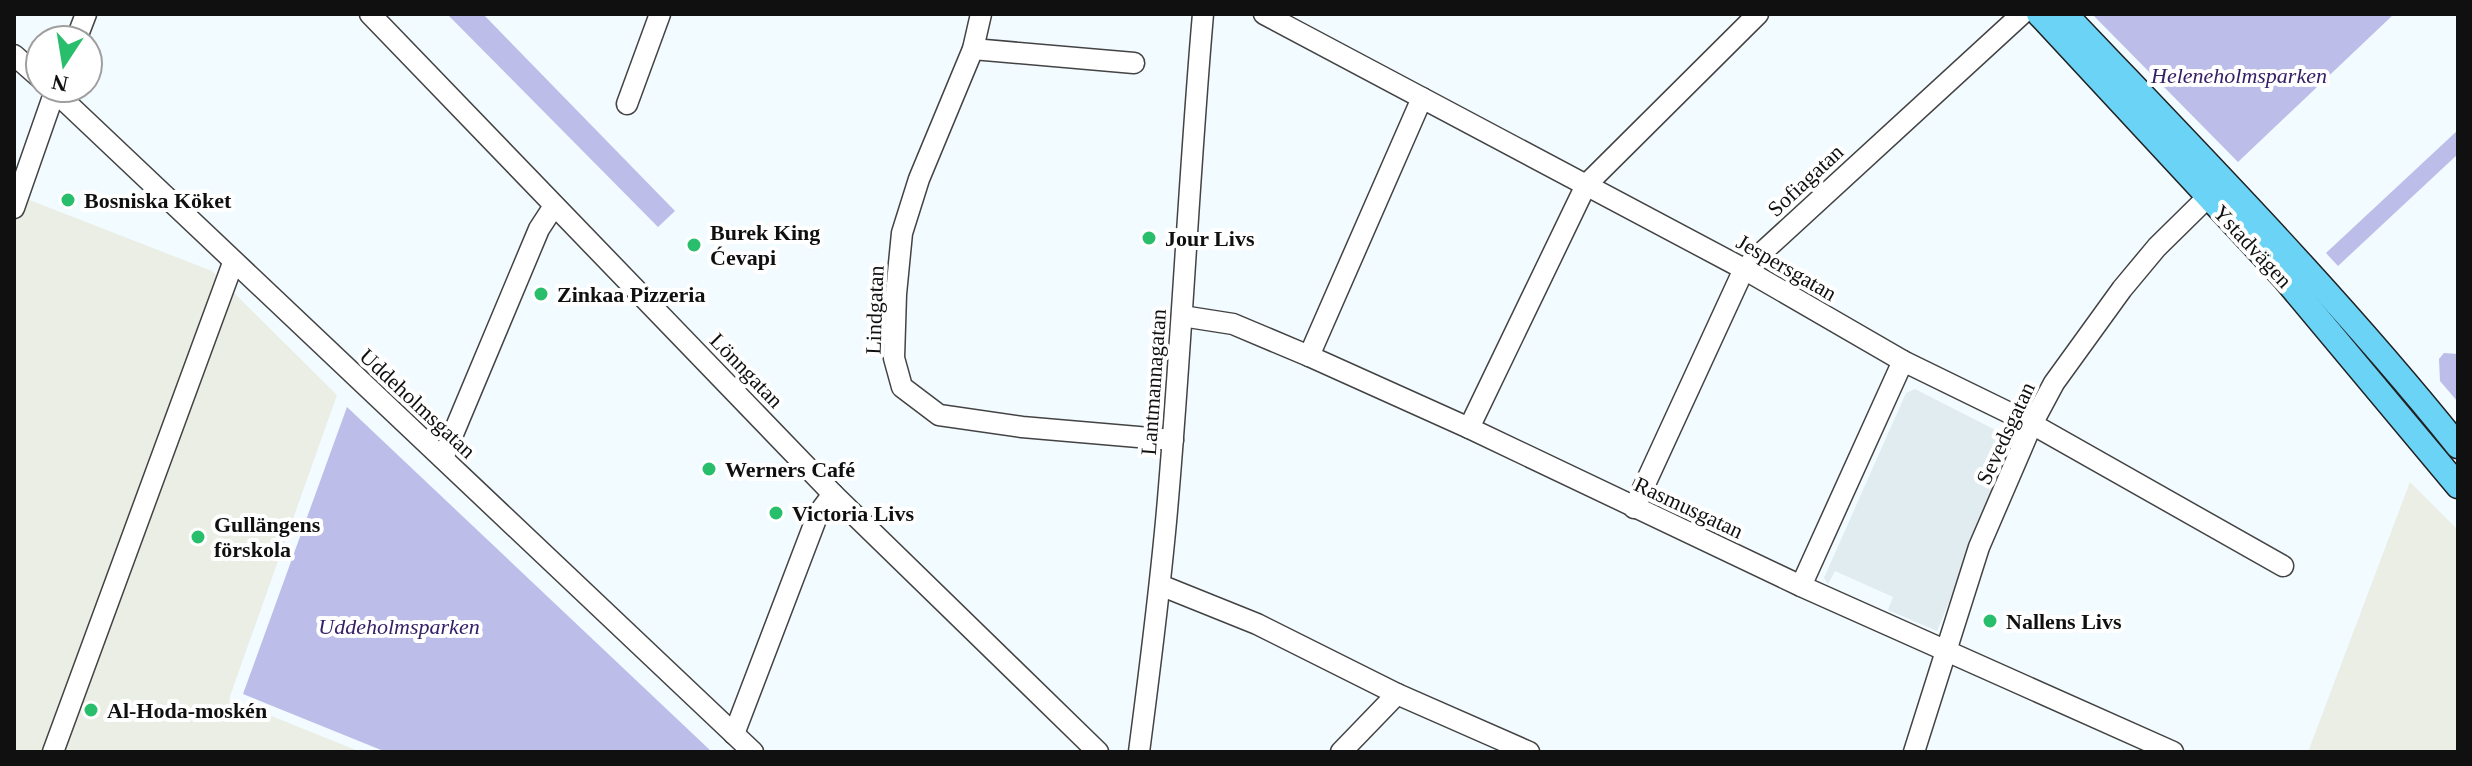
<svg xmlns="http://www.w3.org/2000/svg" width="2472" height="766" viewBox="0 0 2472 766" font-family="'Times New Roman',serif">
	<style>
		.industrial { fill: #eaeee4 }
		.green { fill: #bcbde9 }
		.plaza { fill: #e0ecf0 }
		.lines { fill: none; stroke-linecap: round; stroke-linejoin: round }
		.minor-casing { stroke: #434343; stroke-width: 23 }
		.major-casing { stroke: #212121; stroke-width: 27 }
		.minor { stroke: #fff; stroke-width: 20 }
		.major { stroke: #6bd3f6; stroke-width: 24 }
		.poi-dot { fill: #29be6b; stroke: #fff; stroke-width: 3 }
		.labels { text-anchor: middle; stroke-width: 8; stroke-linejoin: round; paint-order: stroke }
		.park-label { font-size: 22px; font-style: italic; fill: #342067; stroke: #fff }
		.street-label { font-size: 22px; fill: #101010; stroke: #fff }
		.poi-label { font-size: 22px; font-weight: bold; fill: #101010; stroke: #fff; text-anchor: start }
	</style>
	<rect width="100%" height="100%" fill="#f2fbff"/>
	<g class="industrial">
		<path d="M14 194 212 271 337 395 229 699 361 752H14Z"/>
		<path d="M2410 482 2458 530V752H2308Z"/>
	</g>
	<g class="green">
		<path d="M447 14H483L675 211 658 227Z"/>
		<path d="M2092 14H2394L2238 162Z"/>
		<path d="M2458 130V154L2338 266 2326 253Z"/>
		<path d="M2444 353 2458 354V402L2440 381 2439 359Z"/>
		<path d="M347 407 712 752H386L243 694Z"/>
	</g>
	<path class="plaza" d="M1915 389 2015 440 1937 631 1888 610 1893 597 1835 571 1828 584 1824 578 1906 393Z"/>
	<g class="lines">
		<defs>
			<g id="minor">
				<path d="M370 14 833 494 1098 752"/>
				<path d="M981 14 973 49 919 179 902 233 896 294 894 358 902 387 939 415 1022 427 1173 440"/>
				<path d="M1264 14 1744 269 1903 361 2032 424 2283 566"/>
				<path d="M76 40 86 14"/>
				<path d="M973 49 1134 63"/>
				<path d="M14 55 40 78"/>
				<path d="M51 88 753 752"/>
				<path d="M627 104 660 14"/>
				<path d="M14 208 56 88"/>
				<path d="M1182 316 1233 324 1309 356 1469 428 1801 586 2173 752"/>
				<path d="M1309 356 1422 98"/>
				<path d="M1469 428 1586 185 1758 14"/>
				<path d="M443 458 539 229 554 206"/>
				<path d="M1634 508 1744 269 2022 14"/>
				<path d="M1160 585 1257 624 1397 694 1529 752"/>
				<path d="M1801 586 1903 361"/>
				<path d="M734 734 818 514 833 494"/>
				<path d="M53 752 233 263"/>
				<path d="M1139 752C1150 668 1161 583 1168 499 1182 337 1189 175 1203 14"/>
				<path d="M1341 752 1397 694"/>
				<path d="M1914 752 1979 547 2032 424 2054 383 2122 289 2157 247 2218 187"/>
			</g>
			<g id="major">
				<path d="M2039 14 2285 279 2458 486"/>
				<path d="M2065 14C2199 155 2336 294 2458 446"/>
			</g>
		</defs>
		<use href="#minor" class="minor-casing"/>
		<use href="#major" class="major-casing"/>
		<use href="#minor" class="minor"/>
		<use href="#major" class="major"/>
	</g>
	<g class="poi-dot">
		<circle cx="68" cy="200" r="8"/>
		<circle cx="1149" cy="238" r="8"/>
		<circle cx="694" cy="245" r="8"/>
		<circle cx="541" cy="294" r="8"/>
		<circle cx="709" cy="469" r="8"/>
		<circle cx="776" cy="513" r="8"/>
		<circle cx="198" cy="537" r="8"/>
		<circle cx="1990" cy="621" r="8"/>
		<circle cx="91" cy="710" r="8"/>
	</g>
	<g class="labels">
		<g class="park-label">
			<text x="2239" y="83">Heleneholmsparken</text>
			<text x="399" y="634">Uddeholmsparken</text>
		</g>
		<g class="street-label">
			<text transform="translate(1805 180) rotate(-43)" y="8">Sofiagatan</text>
			<text transform="translate(2253 246) rotate(47)" y="8">Ystadvägen</text>
			<text transform="translate(1787 267) rotate(30)" y="8">Jespersgatan</text>
			<text transform="translate(874 310) rotate(-88)" y="8">Lindgatan</text>
			<text transform="translate(747 370) rotate(46)" y="8">Lönngatan</text>
			<text transform="translate(1153 382) rotate(-86)" y="8">Lantmannagatan</text>
			<text transform="translate(418 403) rotate(43)" y="8">Uddeholmsgatan</text>
			<text transform="translate(2005 433) rotate(-65)" y="8">Sevedsgatan</text>
			<text transform="translate(1689 507) rotate(25)" y="8">Rasmusgatan</text>
		</g>
		<g class="poi-label">
			<text x="84" y="208">Bosniska Köket</text>
			<text x="710" y="240">Burek King<tspan x="710" dy="25">Ćevapi</tspan></text>
			<text x="1165" y="246">Jour Livs</text>
			<text x="557" y="302">Zinkaa Pizzeria</text>
			<text x="725" y="477">Werners Café</text>
			<text x="792" y="521">Victoria Livs</text>
			<text x="214" y="532">Gullängens<tspan x="214" dy="25">förskola</tspan></text>
			<text x="2006" y="629">Nallens Livs</text>
			<text x="107" y="718">Al-Hoda-moskén</text>
		</g>
	</g>
	<rect width="2472" height="766" fill="none" stroke="#101010" stroke-width="32"/>
	<g transform="translate(64 64) rotate(192)"><circle r="38" fill="#ffffff" stroke="#9f9f9f" stroke-width="2"/>
	<path d="M0-6L14 30L0 20L-14 30Z" fill="#29be6b"/>
	<text y="-12" font-size="22" font-weight="bold" text-anchor="middle" fill="#101010">N</text>
	</g>
</svg>
